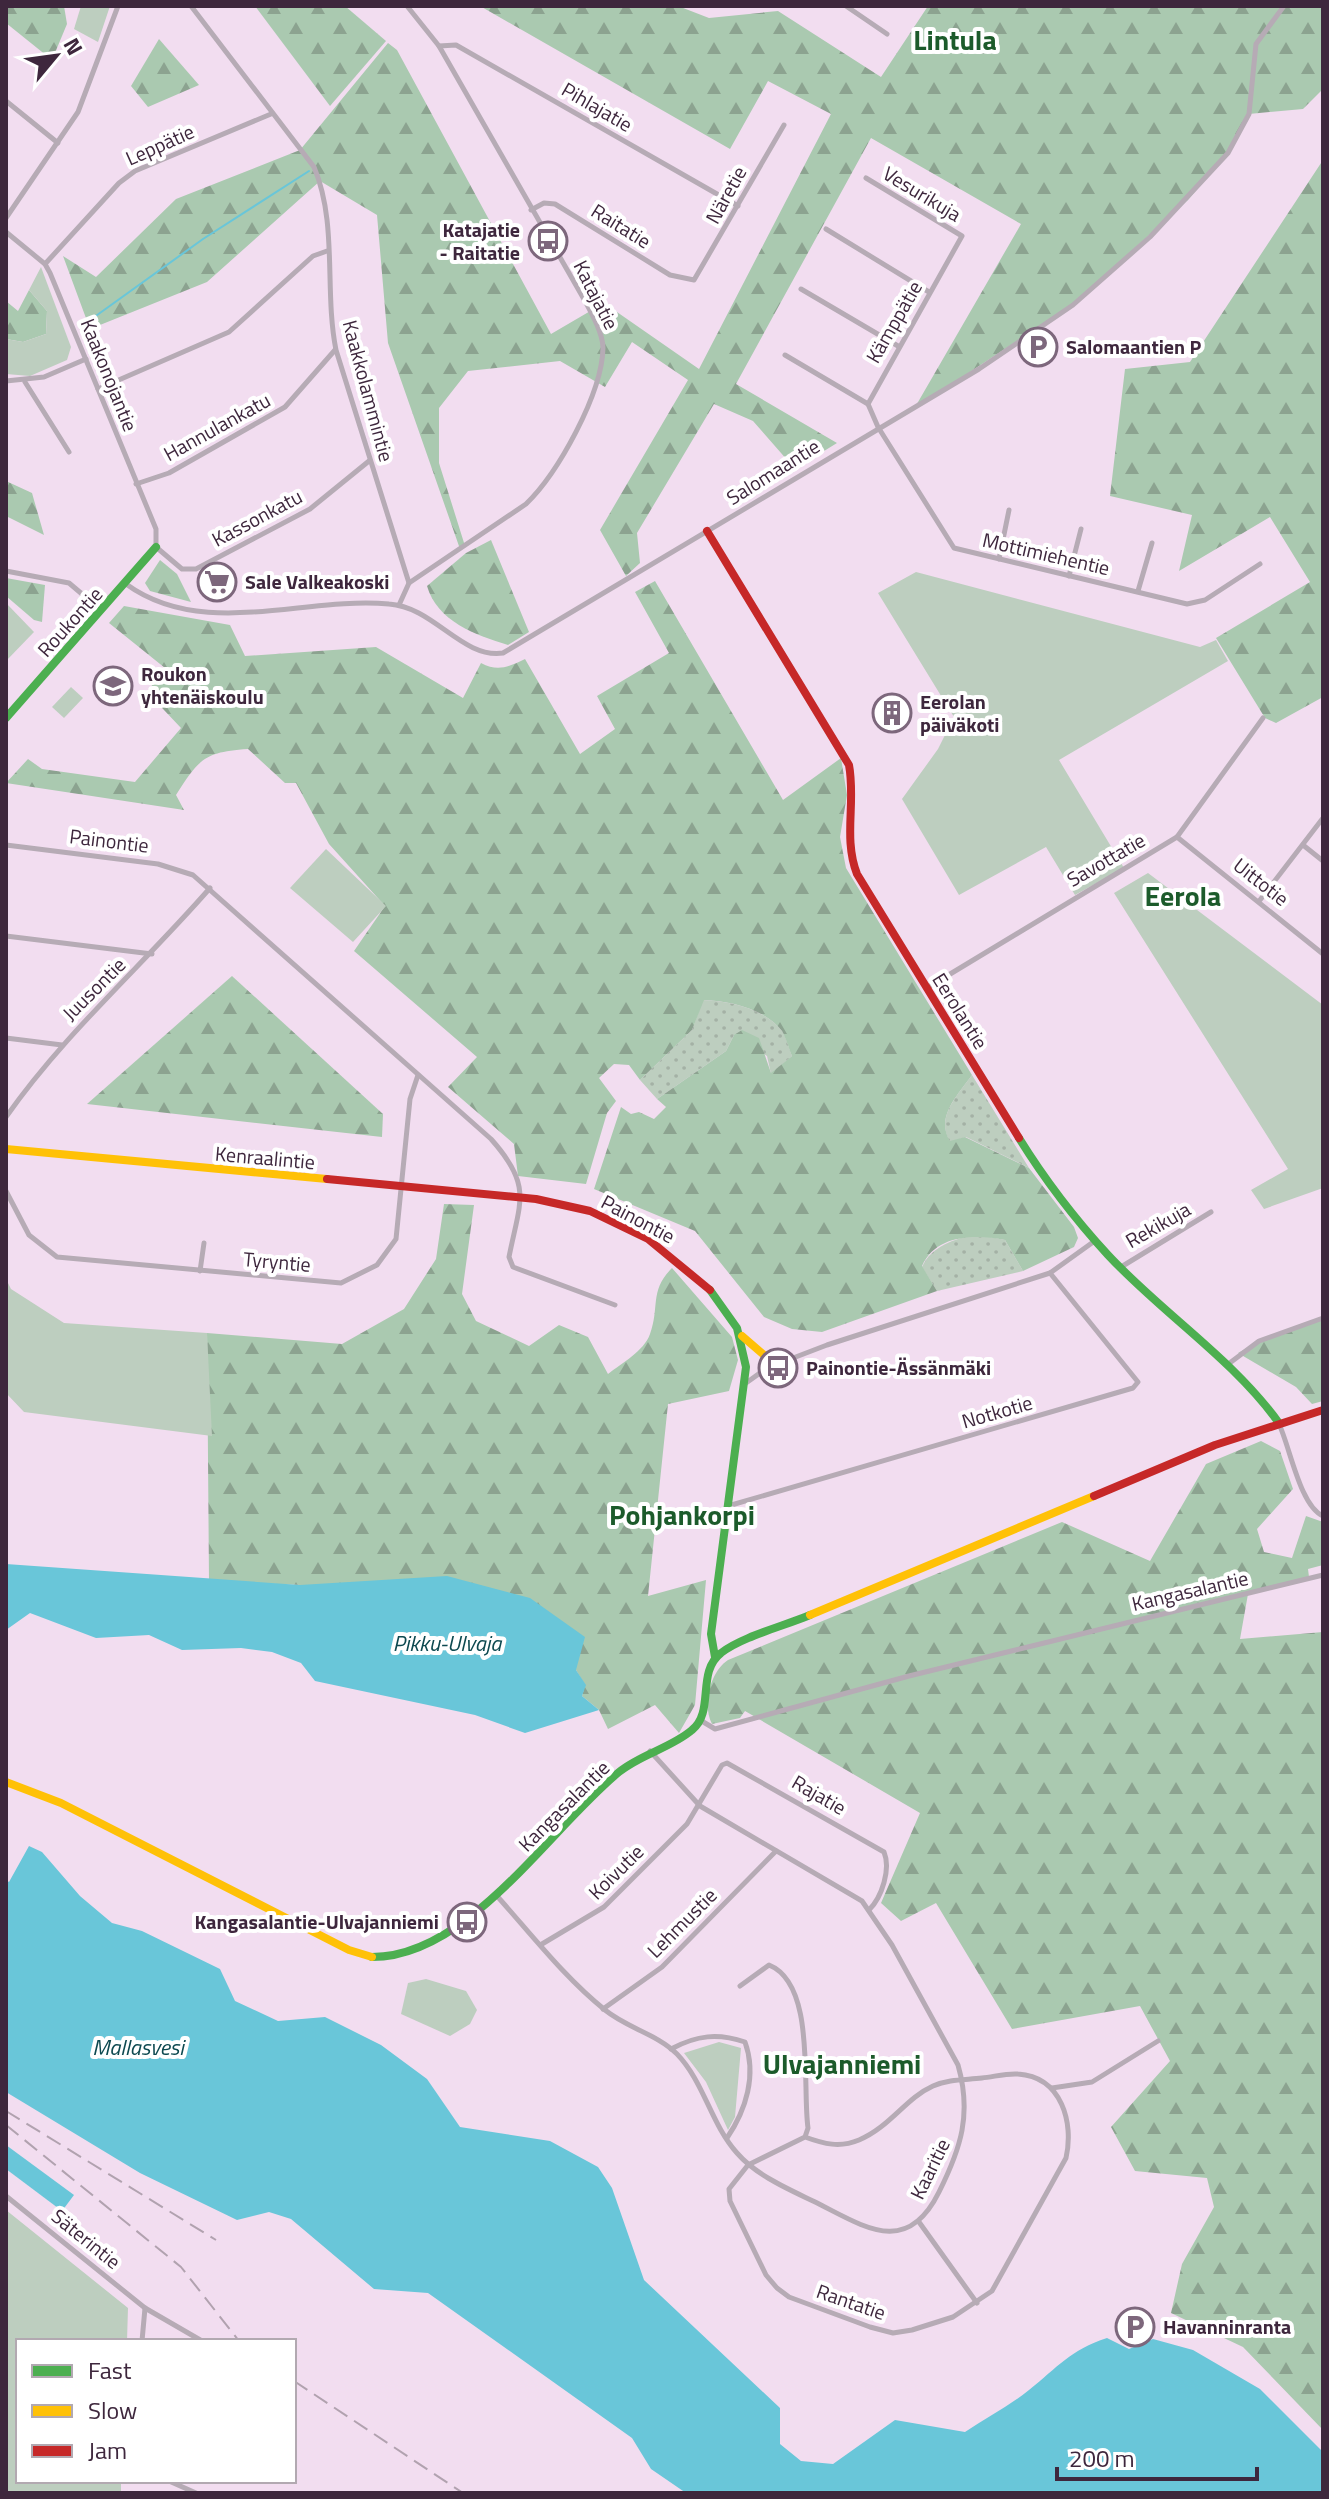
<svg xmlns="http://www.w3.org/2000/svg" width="1329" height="2499" viewBox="0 0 1329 2499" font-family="'Titillium Web',sans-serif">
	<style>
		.grass { fill: url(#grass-dots) }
		.forest { fill: url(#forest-firs) }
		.green { fill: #bdcebf }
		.water { fill: #69c6d9 }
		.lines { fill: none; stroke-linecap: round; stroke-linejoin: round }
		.stream { stroke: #69c6d9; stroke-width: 2 }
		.street { stroke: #b6abb5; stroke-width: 5 }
		.fast { stroke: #4caf50; stroke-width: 8 }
		.slow { stroke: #ffc107; stroke-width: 8 }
		.jam { stroke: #c62828; stroke-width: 8 }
		.rail { stroke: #b1a2af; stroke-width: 2; stroke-dasharray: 16 8; stroke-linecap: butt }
		.labels { text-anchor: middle; stroke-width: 8; stroke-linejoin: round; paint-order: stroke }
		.street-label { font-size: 20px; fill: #3e273d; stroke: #fff }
		.poi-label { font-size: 20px; font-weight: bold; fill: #3e273d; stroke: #fff; text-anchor: start }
		.water-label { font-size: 22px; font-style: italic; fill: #0d4950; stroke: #fff }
		.district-label { font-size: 28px; font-weight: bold; fill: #1c5b2b; stroke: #fff }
	</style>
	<defs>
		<pattern id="grass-dots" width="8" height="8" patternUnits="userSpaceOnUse" patternTransform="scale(2)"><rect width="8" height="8" fill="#bdcebf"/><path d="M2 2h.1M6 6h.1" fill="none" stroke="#a4b1a5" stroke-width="1.8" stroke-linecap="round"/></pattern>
		<pattern id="forest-firs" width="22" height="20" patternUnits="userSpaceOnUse" patternTransform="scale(2)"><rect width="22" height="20" fill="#aac9b0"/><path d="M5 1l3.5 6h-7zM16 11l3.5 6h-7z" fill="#8ca390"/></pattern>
	</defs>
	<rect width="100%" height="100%" fill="#f2ddf0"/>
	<g class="grass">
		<path d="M703 1000C730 1001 765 1009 782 1031 786 1037 789 1048 792 1056L771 1074 767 1056 734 1035 726 1051 657 1099 640 1080 692 1030Z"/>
		<path d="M972 1075 1029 1168 966 1137 950 1142C935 1117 958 1095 972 1075Z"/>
		<path d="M976 1234 1005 1240 1023 1271 937 1291 922 1267C931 1246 955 1239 976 1234Z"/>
	</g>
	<g class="forest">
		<path d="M6 6H64L67 24 52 60 6 23Z"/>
		<path d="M255 6H345L386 41 330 106Z"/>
		<path d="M480 6H678L709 18 778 11 881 77 928 6H1323V89L1303 109 1249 114 1228 153 1188 200 1073 304 914 409 1021 224 871 138 736 384 837 443 795 469 753 421 714 404 637 533 640 563 626 576 600 530 688 380 632 342 605 387 560 361 468 371 439 408V463L465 546 460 549 388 343 377 215 320 181 207 282 90 329 63 256 96 277 176 199 300 150 388 43 397 50 551 334 604 303 699 369 831 114 768 81 730 149Z"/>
		<path d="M159 39 199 85 148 107 131 86Z"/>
		<path d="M1323 160V697L1276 723 1265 718 1216 638 1310 582 1270 517 1179 571 1192 515 1110 496 1125 369 1190 362Z"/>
		<path d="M29 290 47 311 46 334 23 342 6 339V301L18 311Z"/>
		<path d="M6 481 32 493 44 535 6 516Z"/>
		<path d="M491 540 529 632 508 645C475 635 437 621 427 586L466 553Z"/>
		<path d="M160 560 177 574 191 602 150 591 145 583Z"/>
		<path d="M6 578 45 585 42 622 34 620 6 596Z"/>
		<path d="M655 581 783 800 841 758 847 795 840 837 846 868 972 1075C958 1095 935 1117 950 1141L965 1137 1029 1168 1074 1227 1078 1238 1074 1247 1023 1271 1005 1240C976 1234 936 1234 922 1266L937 1291 822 1332 792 1329 764 1317 695 1231 594 1189 621 1107 631 1114 639 1112 654 1119 666 1107 657 1099 726 1051 734 1035 742 1030 759 1038 771 1073 792 1056C789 1049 786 1038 782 1031 765 1009 730 1001 704 1000L692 1030 640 1080 629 1065 614 1064 599 1078 616 1101 607 1113 586 1184 518 1176 514 1144 448 1087 477 1057 354 951 385 906 329 844 296 783H285L248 749C204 752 199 759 176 795L184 810 6 783 28 759 42 769 135 782 181 728 147 692 165 668 109 623 124 606 230 625 245 656 376 647 463 698 481 663C498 672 508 667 525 659L580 754 615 729 597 696 669 653 635 592Z"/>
		<path d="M232 976 383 1114 382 1137 87 1104Z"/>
		<path d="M444 1204 474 1205 462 1294 476 1321 529 1346 559 1325 588 1337 608 1374C622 1363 644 1351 650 1334 660 1307 649 1291 672 1268L732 1337 738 1360 729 1391 668 1404 648 1596 706 1580 695 1705 679 1733 655 1705 608 1729 599 1710 582 1696 585 1685 576 1670 300 1585 209 1581 207 1333 342 1344 404 1309 436 1259Z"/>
		<path d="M1323 1318V1401L1312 1404 1296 1387 1238 1353 1259 1341Z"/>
		<path d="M1261 1441 1280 1451 1293 1489 1257 1529 1264 1552 1292 1558 1306 1516 1323 1522V1565L1308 1569 1309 1577 1248 1594 1240 1639 1323 1632V2430L1243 2347 1171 2313 1182 2264 1214 2207 1207 2178 1135 2171 1111 2127 1170 2061 1140 2006 1012 2029 936 1903 901 1921 881 1903 920 1813 745 1711 740 1718 712 1724C702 1705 710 1672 728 1660L1062 1522 1150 1561 1206 1464Z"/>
	</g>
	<g class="green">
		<path d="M81 6H110L98 42 74 29Z"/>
		<path d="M41 267 71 347 67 360 30 376 6 374V339L23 342 46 334 47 311 29 290Z"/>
		<path d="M916 572 1200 647 1216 640 1228 661 1059 760 1124 868 1075 895 1046 847 959 895 902 799 938 749 954 717 878 593Z"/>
		<path d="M6 603 34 632 6 661Z"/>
		<path d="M71 687 83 698 64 718 52 707Z"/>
		<path d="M326 849 386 906 353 942 290 888Z"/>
		<path d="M1148 873 1323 1005V1188L1264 1209 1251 1190 1288 1169 1114 893Z"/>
		<path d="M6 1279 11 1289 64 1323 207 1333 212 1436 24 1412 6 1393Z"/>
		<path d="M426 1979 466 1991 477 2010 470 2024 450 2036 401 2014 408 1983Z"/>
		<path d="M719 2042 741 2048 735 2117 728 2130 706 2082 684 2053Z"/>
		<path d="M6 2210 128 2308 127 2341H18V2481H121V2493H6Z"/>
	</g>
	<g class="water">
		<path d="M6 1564 300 1585 447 1576 530 1598 585 1637 576 1670 586 1685 582 1696 599 1710 525 1733 475 1715 315 1681 301 1663 272 1652 241 1648 182 1650 149 1635 96 1638 30 1613 6 1630Z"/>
		<path d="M29 1846 42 1852 80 1896 112 1923 142 1931 220 1969 235 2001 278 2021 325 2017 381 2045 427 2079 460 2127 550 2141 598 2167 612 2188 644 2280 780 2408V2444L801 2461 833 2464 895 2420 965 2432C986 2418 1009 2406 1029 2390 1058 2367 1070 2350 1107 2338L1129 2349 1153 2339 1193 2350 1260 2389 1323 2452V2493H686L651 2469 632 2438 428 2293 374 2289 291 2219 269 2212 237 2220 140 2173 6 2092V1880L9 1882Z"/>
		<path d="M6 2145 74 2195 62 2211 6 2169Z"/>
	</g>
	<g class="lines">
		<path class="stream" d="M86 323 203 239 309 171"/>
		<g class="street">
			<path d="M191 6 314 167C338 224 324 290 336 350L409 583"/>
			<path d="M846 6 887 34"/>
			<path d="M439 46 456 45 738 206"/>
			<path d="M6 101 58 143"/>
			<path d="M866 178 962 236 868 404 878 427 954 548 1187 604 1205 600 1260 564"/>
			<path d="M531 210 544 203 555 204 670 275 694 280 784 125"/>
			<path d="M6 218 78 112 118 6"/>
			<path d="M826 229 929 292"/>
			<path d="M6 232 45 264 50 273 156 529V547L182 569H196L310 509 369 461"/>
			<path d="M45 264 119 183 135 171 271 114"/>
			<path d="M801 289 898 346"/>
			<path d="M785 355 868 404"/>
			<path d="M6 381 44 377 86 359"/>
			<path d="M25 382 69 452"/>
			<path d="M98 389 229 332 313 256 327 251"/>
			<path d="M136 484 169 473 285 407 335 350"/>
			<path d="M999 559 1009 510"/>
			<path d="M6 571 69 583 101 610"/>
			<path d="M1069 576 1081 529"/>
			<path d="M126 584C203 640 303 596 389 604 434 607 462 659 503 653L979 369 1073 305 1150 237 1228 153 1249 114 1256 44 1284 6"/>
			<path d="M1138 591 1152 543"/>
			<path d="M399 605 409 583 526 504C558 473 602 394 603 348 603 334 592 314 585 301L439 46 407 6"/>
			<path d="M1177 837 1323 954"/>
			<path d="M6 845 158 864 193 875 491 1139C533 1186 520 1201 509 1257L513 1267 615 1305"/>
			<path d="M1303 845 1323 861"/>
			<path d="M1260 900 1323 818"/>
			<path d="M6 936 152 954"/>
			<path d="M927 988 1177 837 1263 718"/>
			<path d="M6 1038 62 1045"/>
			<path d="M6 1117C65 1033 143 965 210 888"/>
			<path d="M6 1191 29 1235 57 1257 341 1283 377 1265 396 1239 410 1099 418 1075"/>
			<path d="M1121 1267 1211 1212"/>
			<path d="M200 1271 204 1243"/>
			<path d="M1227 1365 1259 1341 1323 1318"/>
			<path d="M746 1383 767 1368 827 1345 1050 1273 1096 1240"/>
			<path d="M1279 1424C1290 1447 1300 1506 1323 1516"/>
			<path d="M728 1506 1133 1388 1138 1382 1050 1273"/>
			<path d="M700 1720 715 1729 909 1676 1323 1575"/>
			<path d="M497 1896C531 1934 565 1978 605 2010 627 2028 657 2034 677 2054 704 2082 711 2124 737 2153 756 2175 786 2188 813 2201 862 2225 906 2259 939 2192 961 2148 972 2114 958 2065L892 1945 862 1901 700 1806 650 1751"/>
			<path d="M542 1944 604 1907 687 1824 722 1765 727 1763 884 1852C891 1869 882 1897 869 1910"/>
			<path d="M740 1986 769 1965C816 1984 802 2086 808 2128L805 2137 748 2165 729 2189 730 2201 766 2275 777 2288 789 2297 870 2327 893 2333 912 2330 953 2317 992 2291 1066 2158C1074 2123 1062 2077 1018 2074 1007 2073 993 2077 982 2078 964 2080 949 2079 933 2086 906 2098 890 2127 859 2140 840 2148 824 2144 805 2137"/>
			<path d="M603 2009 662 1967 776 1851"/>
			<path d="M671 2049C697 2035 718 2033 745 2042 757 2075 746 2110 727 2138"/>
			<path d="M1052 2088 1092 2082 1158 2041"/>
			<path d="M6 2196 145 2308 202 2341"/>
			<path d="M919 2222 977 2303"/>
			<path d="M142 2341 145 2308"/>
			<path d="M169 2481 196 2493"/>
		</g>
		<g class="fast">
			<path d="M6 718 156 547"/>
			<path d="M1019 1138C1045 1180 1075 1219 1108 1255 1163 1314 1232 1358 1279 1423"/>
			<path d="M710 1290 737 1328 746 1367 711 1634 715 1657"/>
			<path d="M372 1957C469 1957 550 1828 619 1772 641 1754 671 1748 692 1730 715 1712 696 1672 721 1653 741 1637 784 1626 810 1615"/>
		</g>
		<g class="slow">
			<path d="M6 1149 327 1179"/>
			<path d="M742 1336 764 1355 787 1361"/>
			<path d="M810 1615 1094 1496"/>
			<path d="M6 1782 61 1803 349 1950 372 1957"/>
		</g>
		<g class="jam">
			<path d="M707 531 849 765C856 802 843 838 857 874L1019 1138"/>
			<path d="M327 1179 536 1199 590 1211 648 1239 710 1290"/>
			<path d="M1094 1496 1215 1445 1323 1410"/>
		</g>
		<g class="rail">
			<path d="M6 2111 216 2240"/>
			<path d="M6 2125 181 2267 239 2341"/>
			<path d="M294 2381 463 2493"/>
		</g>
	</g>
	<defs>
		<symbol id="bus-ring" viewBox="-11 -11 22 22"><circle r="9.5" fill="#fff" stroke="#7d677c" stroke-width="1.5"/><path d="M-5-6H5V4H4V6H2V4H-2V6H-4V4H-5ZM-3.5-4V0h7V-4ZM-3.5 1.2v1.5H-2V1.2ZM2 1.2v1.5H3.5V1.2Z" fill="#7d677c"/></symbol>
		<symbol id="parking-ring" viewBox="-11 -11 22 22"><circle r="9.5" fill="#fff" stroke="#7d677c" stroke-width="1.5"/><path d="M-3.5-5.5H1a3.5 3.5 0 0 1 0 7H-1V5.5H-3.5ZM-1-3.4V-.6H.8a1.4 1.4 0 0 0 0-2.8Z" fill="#7d677c"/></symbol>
		<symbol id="supermarket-ring" viewBox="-11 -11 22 22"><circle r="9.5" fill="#fff" stroke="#7d677c" stroke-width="1.5"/><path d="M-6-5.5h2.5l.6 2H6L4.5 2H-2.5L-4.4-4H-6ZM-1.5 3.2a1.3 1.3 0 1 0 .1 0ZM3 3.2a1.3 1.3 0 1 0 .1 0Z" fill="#7d677c"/></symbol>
		<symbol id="school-ring" viewBox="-11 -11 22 22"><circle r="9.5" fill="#fff" stroke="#7d677c" stroke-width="1.5"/><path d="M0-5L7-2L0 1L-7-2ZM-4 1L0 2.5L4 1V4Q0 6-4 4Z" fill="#7d677c"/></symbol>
		<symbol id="building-ring" viewBox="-11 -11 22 22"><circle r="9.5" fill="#fff" stroke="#7d677c" stroke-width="1.5"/><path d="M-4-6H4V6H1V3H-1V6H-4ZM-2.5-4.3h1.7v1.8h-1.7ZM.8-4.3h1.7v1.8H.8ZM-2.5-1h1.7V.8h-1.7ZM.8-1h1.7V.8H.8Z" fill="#7d677c"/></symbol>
	</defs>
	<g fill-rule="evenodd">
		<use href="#bus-ring" x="526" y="219" width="44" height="44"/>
		<use href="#parking-ring" x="1016" y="325" width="44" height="44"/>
		<use href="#supermarket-ring" x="195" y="560" width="44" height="44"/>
		<use href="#school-ring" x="91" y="664" width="44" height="44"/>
		<use href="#building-ring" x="870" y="691" width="44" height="44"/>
		<use href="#bus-ring" x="756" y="1346" width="44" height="44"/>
		<use href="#bus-ring" x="445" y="1900" width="44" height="44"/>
		<use href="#parking-ring" x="1113" y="2305" width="44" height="44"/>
	</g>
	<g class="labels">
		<g class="street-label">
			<text transform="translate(597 107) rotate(30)" y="7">Pihlajatie</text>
			<text transform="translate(160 145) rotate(-24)" y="7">Leppätie</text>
			<text transform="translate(922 194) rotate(31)" y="7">Vesurikuja</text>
			<text transform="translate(726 195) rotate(-61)" y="7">Näretie</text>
			<text transform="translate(621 226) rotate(32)" y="7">Raitatie</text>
			<text transform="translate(596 295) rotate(63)" y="7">Katajatie</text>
			<text transform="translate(894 322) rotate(-60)" y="7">Kämppätie</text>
			<text transform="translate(109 375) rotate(68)" y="7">Kaakonojantie</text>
			<text transform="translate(368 391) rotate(75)" y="7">Kaakkolammintie</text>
			<text transform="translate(217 427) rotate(-29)" y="7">Hannulankatu</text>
			<text transform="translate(773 472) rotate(-32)" y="7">Salomaantie</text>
			<text transform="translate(257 518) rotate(-28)" y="7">Kassonkatu</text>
			<text transform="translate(1046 554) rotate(13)" y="7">Mottimiehentie</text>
			<text transform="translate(70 622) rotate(-48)" y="7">Roukontie</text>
			<text transform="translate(109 841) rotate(7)" y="7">Painontie</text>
			<text transform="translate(1106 860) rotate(-30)" y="7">Savottatie</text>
			<text transform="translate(1261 882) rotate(38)" y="7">Uittotie</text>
			<text transform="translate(94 989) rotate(-45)" y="7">Juusontie</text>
			<text transform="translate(960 1011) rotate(58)" y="7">Eerolantie</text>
			<text transform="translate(265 1158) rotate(5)" y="7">Kenraalintie</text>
			<text transform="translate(638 1219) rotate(28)" y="7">Painontie</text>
			<text transform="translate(1158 1225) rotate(-30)" y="7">Rekikuja</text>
			<text transform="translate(277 1262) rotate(5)" y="7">Tyryntie</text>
			<text transform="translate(997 1412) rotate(-16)" y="7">Notkotie</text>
			<text transform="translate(1190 1591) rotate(-13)" y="7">Kangasalantie</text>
			<text transform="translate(819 1795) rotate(30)" y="7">Rajatie</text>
			<text transform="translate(564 1806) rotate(-45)" y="7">Kangasalantie</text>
			<text transform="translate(616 1872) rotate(-45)" y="7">Koivutie</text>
			<text transform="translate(682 1923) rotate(-45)" y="7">Lehmustie</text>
			<text transform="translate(930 2169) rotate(-64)" y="7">Kaaritie</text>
			<text transform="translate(86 2239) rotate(39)" y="7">Säterintie</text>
			<text transform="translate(851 2302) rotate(19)" y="7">Rantatie</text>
		</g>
		<g class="poi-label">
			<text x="520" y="237" text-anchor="end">Katajatie<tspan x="520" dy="23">- Raitatie</tspan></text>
			<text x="1066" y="354">Salomaantien P</text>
			<text x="245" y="589">Sale Valkeakoski</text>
			<text x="141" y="681">Roukon<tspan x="141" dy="23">yhtenäiskoulu</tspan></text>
			<text x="920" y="709">Eerolan<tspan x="920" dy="23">päiväkoti</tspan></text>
			<text x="806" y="1375">Painontie-Ässänmäki</text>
			<text x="439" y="1929" text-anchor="end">Kangasalantie-Ulvajanniemi</text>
			<text x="1163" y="2334">Havanninranta</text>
		</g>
		<g class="water-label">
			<text x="447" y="1651">Pikku-Ulvaja</text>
			<text x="138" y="2055">Mallasvesi</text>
		</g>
		<g class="district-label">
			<text x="955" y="50">Lintula</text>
			<text x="1183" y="906">Eerola</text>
			<text x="682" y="1525">Pohjankorpi</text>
			<text x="842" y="2074">Ulvajanniemi</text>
		</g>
	</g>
	<rect width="1329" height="2499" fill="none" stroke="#3e273d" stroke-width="16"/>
	<rect x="16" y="2339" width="280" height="144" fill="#ffffff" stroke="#b2a9b1" stroke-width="2"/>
	<rect x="32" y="2365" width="40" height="12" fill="#4caf50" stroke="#b2a9b1" stroke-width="2"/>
	<text x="88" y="2379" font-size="24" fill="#3e273d">Fast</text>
	<rect x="32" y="2405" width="40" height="12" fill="#ffc107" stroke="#b2a9b1" stroke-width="2"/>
	<text x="88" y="2419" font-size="24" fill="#3e273d">Slow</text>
	<rect x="32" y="2445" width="40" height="12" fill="#c62828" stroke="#b2a9b1" stroke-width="2"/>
	<text x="88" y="2459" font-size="24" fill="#3e273d">Jam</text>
	<g transform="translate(56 56) rotate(61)" stroke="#ffffff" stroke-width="6" paint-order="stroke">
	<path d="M0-6L14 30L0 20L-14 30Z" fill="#3e273d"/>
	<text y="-12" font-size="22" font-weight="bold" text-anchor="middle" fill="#3e273d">N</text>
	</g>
	<path d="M1057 2467v12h200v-12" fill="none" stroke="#3e273d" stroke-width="4"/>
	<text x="1069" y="2467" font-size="24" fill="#3e273d" stroke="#ffffff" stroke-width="6" paint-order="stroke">200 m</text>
</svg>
